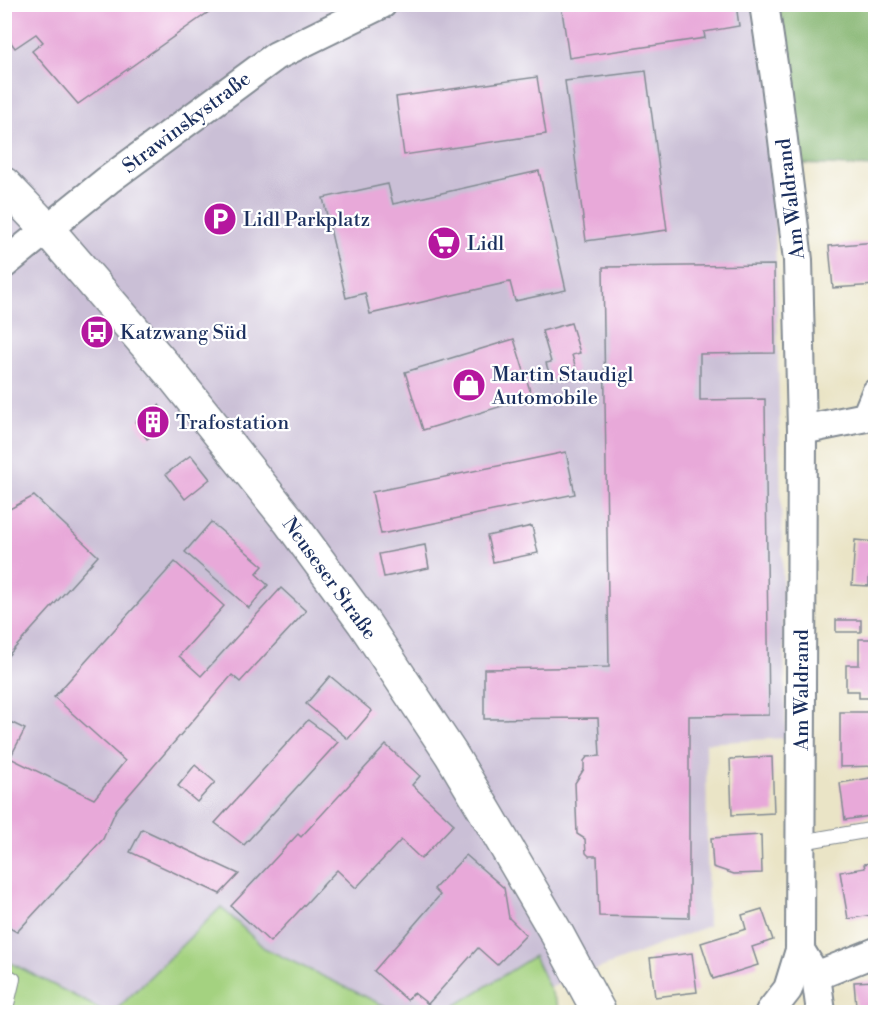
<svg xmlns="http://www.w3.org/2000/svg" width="880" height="1017" viewBox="0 0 880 1017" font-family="'Libre Bodoni',serif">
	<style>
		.industrial { fill: #cabfd6 }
		.green { fill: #a4d280; stroke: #60806f; stroke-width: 1.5 }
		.forest { fill: #83b46e; stroke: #4f7266; stroke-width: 1.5 }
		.building { fill: #e8a9d9 }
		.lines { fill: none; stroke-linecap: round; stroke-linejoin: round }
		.lane-casing { stroke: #828a92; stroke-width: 16 }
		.street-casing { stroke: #828a92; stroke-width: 32 }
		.secondary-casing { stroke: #828a92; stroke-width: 36 }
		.lane { stroke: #fff; stroke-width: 14 }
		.street { stroke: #fff; stroke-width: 28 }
		.secondary { stroke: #fff; stroke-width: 33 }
		.labels { text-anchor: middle; stroke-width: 4.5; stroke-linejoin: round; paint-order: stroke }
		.street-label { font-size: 20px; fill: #1b2f5e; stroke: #fff }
		.poi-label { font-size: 20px; fill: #1b2f5e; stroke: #fff; text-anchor: start }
	</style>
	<rect width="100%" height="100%" fill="#fff"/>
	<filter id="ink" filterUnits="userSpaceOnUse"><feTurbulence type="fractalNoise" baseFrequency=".0167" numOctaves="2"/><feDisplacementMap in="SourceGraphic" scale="12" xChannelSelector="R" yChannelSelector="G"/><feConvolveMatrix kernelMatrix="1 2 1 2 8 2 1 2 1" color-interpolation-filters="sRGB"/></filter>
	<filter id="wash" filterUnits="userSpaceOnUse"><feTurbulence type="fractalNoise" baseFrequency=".008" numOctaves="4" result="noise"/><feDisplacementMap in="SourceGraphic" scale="24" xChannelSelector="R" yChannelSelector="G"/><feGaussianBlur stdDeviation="1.35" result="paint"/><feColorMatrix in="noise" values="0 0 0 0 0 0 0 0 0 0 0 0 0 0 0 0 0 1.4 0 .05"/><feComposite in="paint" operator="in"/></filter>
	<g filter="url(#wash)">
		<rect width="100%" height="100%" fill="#eae4c6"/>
		<path class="industrial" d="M4 5H773L801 164 774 172 786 738 706 743 708 926 549 988 533 956 447 1011 387 1007 264 948 221 908 114 1012H106L5 960Z"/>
		<g class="green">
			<path d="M221 907 264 948 387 1007 447 1011 534 956 561 1012H114Z"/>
			<path d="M5 960 106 1012H5Z"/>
		</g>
		<path class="forest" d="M773 5H875V167L801 164Z"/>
		<g id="blocks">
			<g class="building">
				<path d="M4 4H220L78 104 32 51 43 42 36 34 15 48 4 33Z"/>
				<path d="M561 4H736L739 26 704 32 705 38 569 58Z"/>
				<path d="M646 71 667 230 586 241 565 81Z"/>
				<path d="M537 77 546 134 404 155 396 97Z"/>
				<path d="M539 171 566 290 515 301 510 282 370 314 365 293 346 298 323 198 388 184 393 204Z"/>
				<path d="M876 242V285L833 288 829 246Z"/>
				<path d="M774 265 775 353 700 354V400L765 399 769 715 689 716V918L599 916 597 856H589L586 853 585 839 577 834 575 783 584 769V761L587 757 600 756 598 718 484 719V669L609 667 603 267Z"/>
				<path d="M571 323 580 353 572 355 577 372 551 380 546 363 551 362 542 331Z"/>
				<path d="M514 339 532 397 423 430 405 372Z"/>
				<path d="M159 405 171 423 147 439 135 422Z"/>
				<path d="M566 452 575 494 381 534 372 492Z"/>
				<path d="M191 455 210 479 185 499 166 474Z"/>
				<path d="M34 496 98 556 4 660V512Z"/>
				<path d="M211 522 263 566 256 574 268 585 249 608 185 552Z"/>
				<path d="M532 526 538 553 493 562 487 536Z"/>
				<path d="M855 540 876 542V577L869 576V586L852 585Z"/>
				<path d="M425 545 429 568 384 577 379 554Z"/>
				<path d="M175 562 224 606 179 656 201 676 281 588 306 611 240 682 232 675 116 810 103 839 17 932 4 925V719L25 729 10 758 94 799 125 761 54 697Z"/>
				<rect x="836" y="620" width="25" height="12"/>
				<path d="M859 639H876V698H859V691H846V665H859Z"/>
				<path d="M330 676 372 711 348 739 306 704Z"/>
				<path d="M840 712H876V766L840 767Z"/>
				<path d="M308 720 338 742 244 845 215 823Z"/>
				<path d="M386 745 420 776 412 785 454 824 421 859 401 840 356 888 337 870 270 942 231 906 298 834 301 837Z"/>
				<path d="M772 757 774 813 732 815 730 759Z"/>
				<path d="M195 765 215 782 197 802 178 786Z"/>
				<path d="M876 777V815L845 820 840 783Z"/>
				<path d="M142 829 239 874 220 894 130 852Z"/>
				<path d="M761 835 762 873 734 874 713 867 711 838Z"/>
				<path d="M466 855 504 888 509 918 526 935 497 965 478 948 428 1004 414 993 407 1000 374 971 440 895 434 889Z"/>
				<path d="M876 862V905L871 906 872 915 848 919 840 872 865 868 864 864Z"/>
				<path d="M762 909 773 940 752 947 758 965 713 979 701 943 746 929 742 915Z"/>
				<path d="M692 953 697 992 655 997 650 958Z"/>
				<path d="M876 981V1012H851L850 1006H856L854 982Z"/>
			</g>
		</g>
	</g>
	<g filter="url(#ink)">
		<use href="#blocks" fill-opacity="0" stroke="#828a92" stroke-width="1.5"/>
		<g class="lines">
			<defs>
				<g id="lane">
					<path d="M801 842 876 829"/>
					<path d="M4 974 13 979 5 1012"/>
				</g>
				<g id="street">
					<path d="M764 4 776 84 798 260 802 430 800 950 788 989 770 1012"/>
					<path d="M4 264 108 180 276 56 382 4"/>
					<path d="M802 430 866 417 876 393"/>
					<path d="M800 950 816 976 821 1012"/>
					<path d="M816 976 876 952"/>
				</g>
				<path id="secondary" d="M4 184 48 230 174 377 290 522 364 623 451 754 488 816 557 934 599 1012"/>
			</defs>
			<use href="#lane" class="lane-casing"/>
			<use href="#street" class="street-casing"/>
			<use href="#secondary" class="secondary-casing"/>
			<use href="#lane" class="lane"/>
			<use href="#street" class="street"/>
			<use href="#secondary" class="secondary"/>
		</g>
	</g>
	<defs>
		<symbol id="parking-disc" viewBox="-11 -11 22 22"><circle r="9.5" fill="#b5179e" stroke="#fff"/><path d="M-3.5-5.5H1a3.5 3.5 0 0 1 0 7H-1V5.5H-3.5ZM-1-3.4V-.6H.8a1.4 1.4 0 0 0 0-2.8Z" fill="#fff"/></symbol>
		<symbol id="supermarket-disc" viewBox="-11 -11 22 22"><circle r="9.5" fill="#b5179e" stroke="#fff"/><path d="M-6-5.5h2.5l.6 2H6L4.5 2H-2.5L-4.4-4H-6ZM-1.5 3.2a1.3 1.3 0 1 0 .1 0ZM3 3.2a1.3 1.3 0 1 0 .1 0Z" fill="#fff"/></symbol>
		<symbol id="bus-disc" viewBox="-11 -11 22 22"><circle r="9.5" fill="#b5179e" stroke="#fff"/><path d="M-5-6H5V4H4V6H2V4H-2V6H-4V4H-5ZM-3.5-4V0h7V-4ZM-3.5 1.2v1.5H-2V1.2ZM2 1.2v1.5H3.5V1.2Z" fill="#fff"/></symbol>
		<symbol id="shop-disc" viewBox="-11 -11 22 22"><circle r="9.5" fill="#b5179e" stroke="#fff"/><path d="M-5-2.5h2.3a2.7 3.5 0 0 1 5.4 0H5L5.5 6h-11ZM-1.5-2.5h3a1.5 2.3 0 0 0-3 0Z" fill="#fff"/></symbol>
		<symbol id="building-disc" viewBox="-11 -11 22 22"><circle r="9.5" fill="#b5179e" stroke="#fff"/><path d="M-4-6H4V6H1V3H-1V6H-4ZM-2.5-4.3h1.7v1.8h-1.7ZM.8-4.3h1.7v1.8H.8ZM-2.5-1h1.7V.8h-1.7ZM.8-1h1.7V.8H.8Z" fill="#fff"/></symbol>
	</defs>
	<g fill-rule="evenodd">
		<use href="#parking-disc" x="201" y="200" width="38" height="38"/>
		<use href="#supermarket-disc" x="425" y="224" width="38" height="38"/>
		<use href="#bus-disc" x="78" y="313" width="38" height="38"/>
		<use href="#shop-disc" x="450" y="366" width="38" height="38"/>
		<use href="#building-disc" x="134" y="403" width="38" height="38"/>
	</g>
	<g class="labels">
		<g class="street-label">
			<text transform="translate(186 122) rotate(-37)" y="7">Strawinskystraße</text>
			<text transform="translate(790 199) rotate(-97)" y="7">Am Waldrand</text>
			<text transform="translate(330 578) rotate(54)" y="7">Neuseser Straße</text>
			<text transform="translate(801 690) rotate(-90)" y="7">Am Waldrand</text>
		</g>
		<g class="poi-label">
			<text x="243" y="226">Lidl Parkplatz</text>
			<text x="467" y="250">Lidl</text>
			<text x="120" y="339">Katzwang Süd</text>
			<text x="492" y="381">Martin Staudigl<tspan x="492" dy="23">Automobile</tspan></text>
			<text x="176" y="429">Trafostation</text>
		</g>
	</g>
	<rect width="880" height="1017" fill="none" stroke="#fff" stroke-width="24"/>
</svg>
